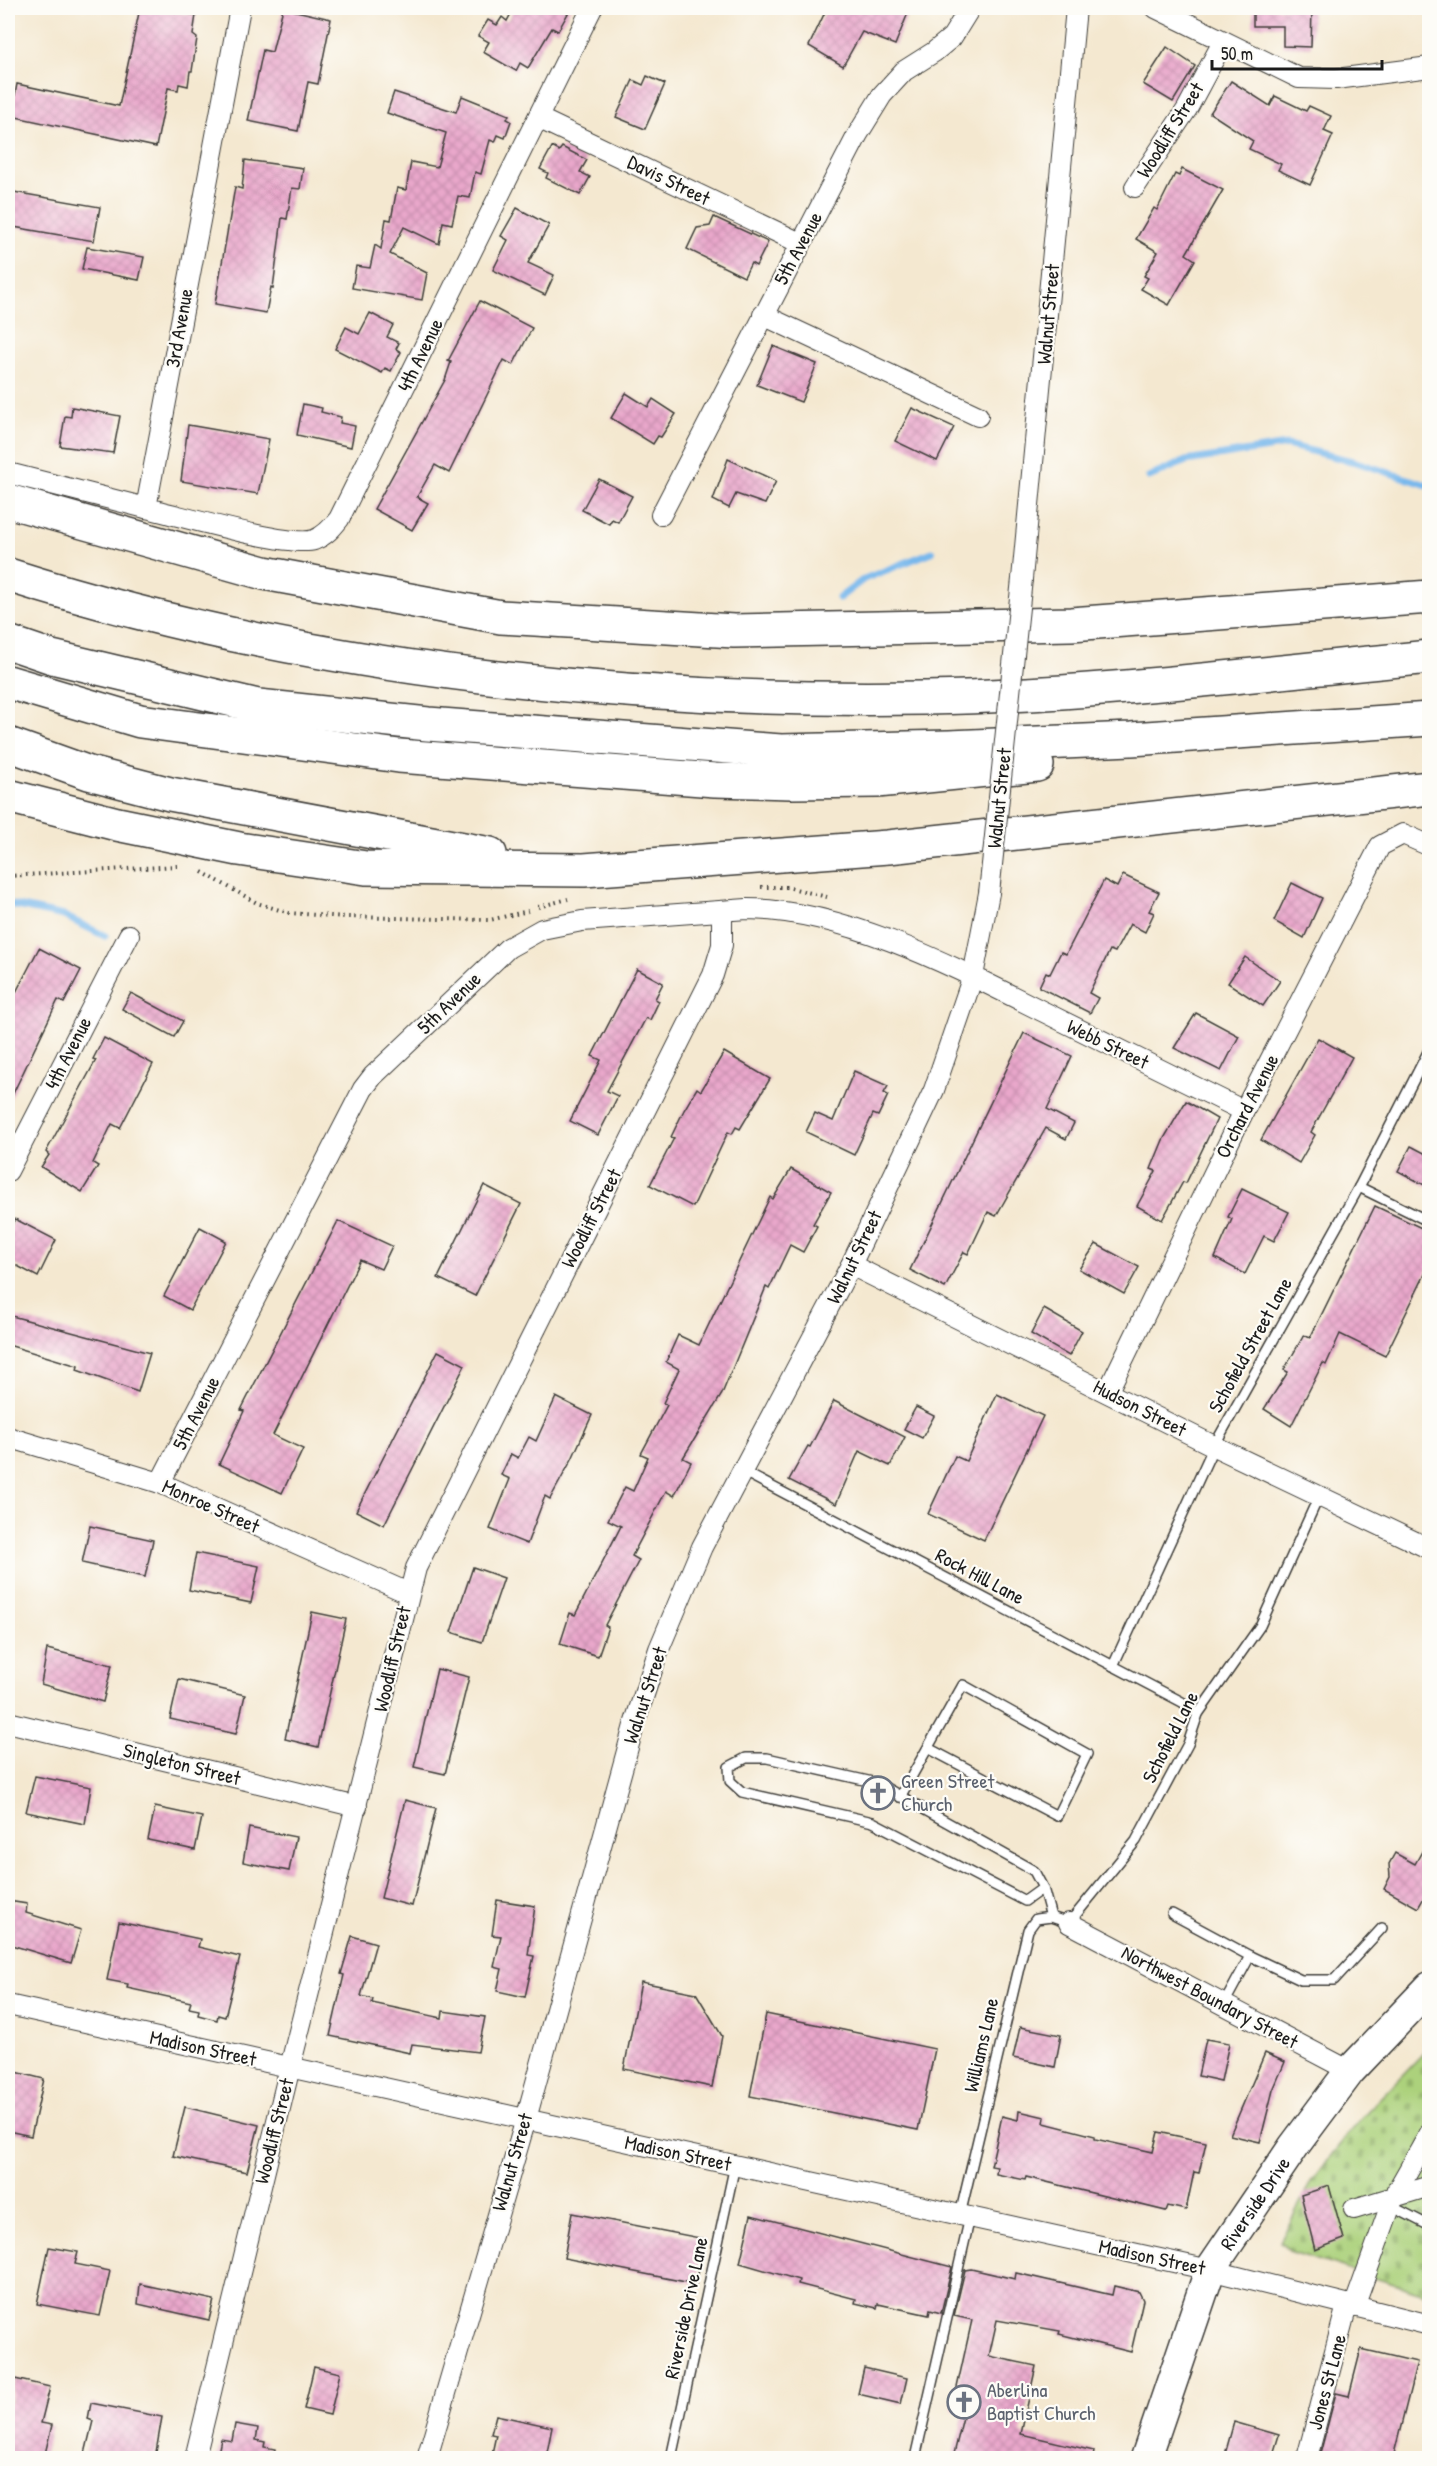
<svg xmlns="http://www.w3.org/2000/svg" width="1437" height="2466" viewBox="0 0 1437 2466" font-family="'Patrick Hand',sans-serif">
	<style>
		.cemetery { fill: url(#cemetery-stones); stroke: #64764c; stroke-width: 1.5 }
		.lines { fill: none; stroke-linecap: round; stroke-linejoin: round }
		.stream { stroke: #78b8ec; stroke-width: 7 }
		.building { fill: url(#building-cross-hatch) }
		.lane-casing { stroke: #3c3b37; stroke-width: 12 }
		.street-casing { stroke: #3c3b37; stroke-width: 22 }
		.primary-casing { stroke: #3c3b37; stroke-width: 33 }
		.highway-casing { stroke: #3c3b37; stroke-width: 36 }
		.path { stroke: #3c3b37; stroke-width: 4; stroke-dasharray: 1.5 4.5; stroke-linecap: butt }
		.lane { stroke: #fff; stroke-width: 9 }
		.street { stroke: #fff; stroke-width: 20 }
		.primary { stroke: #fff; stroke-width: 30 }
		.highway { stroke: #fff; stroke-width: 33 }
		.street-bridge-casing { stroke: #3c3b37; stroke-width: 22; stroke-linecap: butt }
		.street-bridge { stroke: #fff; stroke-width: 20 }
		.labels { text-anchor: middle; stroke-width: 4.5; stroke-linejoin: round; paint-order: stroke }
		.street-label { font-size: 20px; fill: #1c1c1c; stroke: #fdfcf7 }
		.worship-label { font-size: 20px; fill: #5b616d; stroke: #fdfcf7; text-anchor: start }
	</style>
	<defs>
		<pattern id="cemetery-stones" width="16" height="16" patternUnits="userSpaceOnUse" patternTransform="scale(1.5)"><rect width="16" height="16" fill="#acd17b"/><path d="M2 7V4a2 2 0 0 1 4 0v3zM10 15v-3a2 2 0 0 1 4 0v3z" fill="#93b36a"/></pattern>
		<pattern id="building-cross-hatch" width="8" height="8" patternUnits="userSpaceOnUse" patternTransform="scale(1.5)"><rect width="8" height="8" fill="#e9a7cb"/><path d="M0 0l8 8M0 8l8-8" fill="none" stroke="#c78fae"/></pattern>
	</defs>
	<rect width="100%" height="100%" fill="#fdfcf7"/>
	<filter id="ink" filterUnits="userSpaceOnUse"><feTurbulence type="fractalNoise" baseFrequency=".0167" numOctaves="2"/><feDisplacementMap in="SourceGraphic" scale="12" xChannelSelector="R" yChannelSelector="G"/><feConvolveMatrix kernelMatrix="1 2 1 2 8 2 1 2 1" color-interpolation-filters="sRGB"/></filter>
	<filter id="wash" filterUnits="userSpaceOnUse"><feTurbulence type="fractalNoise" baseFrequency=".008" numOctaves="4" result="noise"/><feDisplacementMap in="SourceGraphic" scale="24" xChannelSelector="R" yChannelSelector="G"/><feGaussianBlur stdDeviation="1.35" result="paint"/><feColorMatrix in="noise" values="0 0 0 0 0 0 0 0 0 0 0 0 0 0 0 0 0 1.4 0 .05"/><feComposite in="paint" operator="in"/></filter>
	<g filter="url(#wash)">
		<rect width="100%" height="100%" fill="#f4e8d0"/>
		<path class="cemetery" d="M1429 2047V2295L1289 2251 1280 2242 1312 2180 1359 2120Z"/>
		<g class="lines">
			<g class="stream">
				<path d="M1149 477 1186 461 1287 445 1356 462 1430 486"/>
				<path d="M839 598 864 579 932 552"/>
				<path d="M8 904 64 916 105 936"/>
			</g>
		</g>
		<g id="blocks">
			<g class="building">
				<path d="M140 8 196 15 193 35 197 38 192 71H190L188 86 179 84 178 90 168 88 156 147 11 116 17 84 119 106Z"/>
				<path d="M283 8 331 19 318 84 308 82 298 131 248 121 263 50 272 52Z"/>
				<path d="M514 8H571L558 31 552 28 528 68 520 63 516 71 483 52 489 42 478 36 488 20 497 25 502 17 507 21Z"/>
				<path d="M827 8H910L895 45 862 32 843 66 809 46Z"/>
				<path d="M1253 8H1312L1311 47 1283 46V26H1253Z"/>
				<path d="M1167 47 1195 66 1173 102 1143 84Z"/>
				<path d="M647 76 665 84 645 129 616 117 633 80 643 85Z"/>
				<path d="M1231 81 1270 106 1275 96 1306 111 1309 106 1331 116 1324 131 1333 135 1310 185 1278 170 1281 164 1249 149 1253 141 1210 113Z"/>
				<path d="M394 92 456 112 462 96 509 115 507 119 511 121 505 138 498 135 495 142 490 140 481 174 475 172 470 198 458 196 452 224 443 222 439 244 404 227 390 254 427 273 422 300 352 288 356 266 370 268 375 245 381 249 386 219 391 220 397 188 406 190 411 162 437 167 446 133 387 113Z"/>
				<path d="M552 147 559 151 562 147 587 160 580 172 590 177 580 195 546 178 548 173 540 169Z"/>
				<path d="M245 160 303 168 300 189 292 188 287 219 282 218 273 288 271 287 266 313 215 304 235 187 242 189Z"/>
				<path d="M1182 169 1223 190 1186 254 1195 260 1169 305 1141 289 1148 278 1144 276 1158 252 1136 239 1154 208 1157 210 1175 174 1179 176Z"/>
				<path d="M8 191 100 207 94 241 8 226Z"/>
				<path d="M517 208 549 225 528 263 554 275 545 295 493 270 508 240 501 236Z"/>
				<path d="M714 217 768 242 756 266 751 263 744 277 687 249 697 228 710 226Z"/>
				<path d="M87 247 144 257 139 280 82 269Z"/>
				<path d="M480 301 532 328 513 365 504 360 449 473 435 465 417 497 428 503 412 530 374 509 445 380 451 362 448 361Z"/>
				<path d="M370 313 393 325 387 337 399 343 396 349 401 352 391 371 385 368 382 373 335 349 346 327 359 334Z"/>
				<path d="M773 346 817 364 801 402 757 385Z"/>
				<path d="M626 393 648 407 653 399 676 414 661 437 658 436 653 444 611 418Z"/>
				<path d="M303 404 322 408 321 412 341 417 340 423 355 426 351 447 297 435Z"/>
				<path d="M72 407 120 416 113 453 60 446 65 416 71 417Z"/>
				<path d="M912 408 954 427 937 461 895 441Z"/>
				<path d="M188 425 269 439 258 494 181 481Z"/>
				<path d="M728 459 776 481 765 504 736 494 729 508 713 500Z"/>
				<path d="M599 479 632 496 618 522 612 519 609 524 582 510Z"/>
				<path d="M1123 875 1159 892 1149 911 1154 913 1145 932 1130 924 1115 952 1110 950 1089 993 1098 998 1090 1013 1039 987 1046 972 1050 974 1061 952 1066 954 1104 880 1117 887Z"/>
				<path d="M1292 883 1322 898 1304 938 1274 921Z"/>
				<path d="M39 948 81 970 64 1003 58 1000 8 1104V990L15 994Z"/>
				<path d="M1245 957 1280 981 1263 1006 1228 983Z"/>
				<path d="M637 969 663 983 655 999 659 1001 650 1020 646 1018 607 1091 618 1096 598 1135 570 1121 601 1060 592 1056Z"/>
				<path d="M131 993 183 1021 174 1037 122 1009Z"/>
				<path d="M1196 1013 1239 1036 1221 1071 1174 1048Z"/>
				<path d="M1024 1033 1072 1056 1047 1109 1074 1123 1066 1139 1046 1128 996 1216 988 1212 968 1254 964 1252 945 1288 910 1270Z"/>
				<path d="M104 1038 153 1064 120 1128 112 1124 93 1163 98 1166 82 1192 41 1167 49 1155 46 1152 96 1060 93 1059Z"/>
				<path d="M1318 1038 1352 1057 1311 1132 1315 1135 1299 1163 1261 1140Z"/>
				<path d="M724 1052 770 1079 740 1129 736 1127 732 1134 728 1132 693 1207 650 1185 674 1138 671 1137 684 1110 697 1088 701 1091Z"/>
				<path d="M854 1071 888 1086 884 1093 888 1095 878 1116 873 1114 854 1155 806 1132 815 1113 833 1121Z"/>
				<path d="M1186 1101 1217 1119 1186 1183 1183 1182 1162 1220 1137 1206 1156 1171 1151 1169 1163 1140Z"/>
				<path d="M1411 1146 1430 1156V1188L1398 1171Z"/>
				<path d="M791 1169 831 1192 813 1224 817 1226 803 1252 790 1245 769 1289 766 1287 722 1394 683 1458 691 1462 674 1496 666 1491 632 1556 639 1560 605 1625 608 1627 598 1656 560 1644 570 1613 575 1615 621 1526 608 1520 625 1487 633 1491 648 1457 641 1454 667 1405 663 1403 679 1369 666 1362 678 1335 699 1345 770 1197 773 1199Z"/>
				<path d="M484 1185 521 1204 475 1296 438 1278Z"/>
				<path d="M1242 1189 1289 1212 1274 1241 1264 1236 1245 1274 1215 1258 1232 1219 1228 1217Z"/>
				<path d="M1375 1206 1430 1232V1264L1385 1356 1340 1334 1326 1365 1323 1363 1291 1426 1264 1409 1288 1372 1284 1370 1304 1335 1310 1338Z"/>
				<path d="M15 1219 56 1240 38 1277 8 1261V1233Z"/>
				<path d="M338 1221 392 1246 381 1269 360 1260 273 1435 303 1449 282 1493 219 1464 244 1411 241 1410Z"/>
				<path d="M200 1227 226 1241 190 1310 164 1296Z"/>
				<path d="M1096 1244 1139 1267 1124 1294 1079 1269Z"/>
				<path d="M1044 1309 1082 1331 1069 1356 1031 1334Z"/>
				<path d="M8 1315 150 1353 138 1392 77 1370 78 1366 8 1345Z"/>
				<path d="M438 1351 465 1365 384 1525 356 1511Z"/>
				<path d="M997 1394 1043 1416 984 1540 928 1514 955 1456 966 1461Z"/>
				<path d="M556 1397 592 1415 572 1459 550 1499 545 1496 527 1544 490 1529 510 1479 501 1475 511 1454 518 1458 529 1437 536 1441Z"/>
				<path d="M834 1401 905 1437 890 1466 859 1451 836 1504 789 1480 808 1446 810 1447Z"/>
				<path d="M916 1407 934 1416 922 1438 904 1429Z"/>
				<path d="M90 1526 153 1540 145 1577 82 1563Z"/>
				<path d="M196 1553 259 1566 251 1603 189 1590Z"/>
				<path d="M473 1567 504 1578 482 1642 451 1632Z"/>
				<path d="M312 1612 346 1619 318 1747 285 1739Z"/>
				<path d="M47 1649 112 1665 103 1702 41 1684Z"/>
				<path d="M437 1669 469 1677 445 1774 414 1767Z"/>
				<path d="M179 1679 245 1695 236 1734 170 1719Z"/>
				<path d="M35 1776 91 1787 85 1824 26 1812Z"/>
				<path d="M405 1800 436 1808 412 1906 381 1898Z"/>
				<path d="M155 1807 202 1817 195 1850 148 1840Z"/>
				<path d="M249 1828 296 1837 289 1871 243 1862Z"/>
				<path d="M1430 1837V1887L1418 1908 1384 1889 1390 1877 1389 1864 1395 1853 1415 1864Z"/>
				<path d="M497 1900 535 1906 528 1955 534 1956 525 1997 497 1991 502 1969 494 1967 501 1936 492 1935Z"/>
				<path d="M8 1901 27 1904 26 1913 81 1930 71 1963 8 1944Z"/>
				<path d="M119 1922 200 1939 198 1947 240 1957 225 2017 218 2015 217 2020 198 2015 199 2010 189 2008 191 2002 127 1988 128 1984 107 1980Z"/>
				<path d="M352 1936 376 1943 361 1996 373 1999 372 2003 442 2018 443 2011 485 2017 478 2052 412 2044 410 2053 330 2036 344 1975 341 1974Z"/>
				<path d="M641 1982 696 1993 722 2036 712 2087 624 2069Z"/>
				<path d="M766 2014 935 2049 918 2130 750 2096Z"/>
				<path d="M1020 2027 1061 2035 1055 2067 1013 2058Z"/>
				<path d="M1206 2039 1229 2043 1221 2081 1198 2076Z"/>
				<path d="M1265 2053 1285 2062 1273 2090 1260 2142 1230 2135Z"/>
				<path d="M8 2070 44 2079 31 2136 8 2131Z"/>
				<path d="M185 2107 259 2125 247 2172 173 2156Z"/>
				<path d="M1019 2111 1045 2117 1044 2123 1095 2136V2139L1153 2152 1158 2132 1206 2142 1199 2173 1194 2172 1186 2210 1168 2206 1166 2211 1026 2177 1025 2180 996 2174 997 2167 991 2166 1002 2116 1018 2120Z"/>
				<path d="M1329 2186 1344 2239 1315 2250 1301 2195Z"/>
				<path d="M572 2213 705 2239 696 2284 564 2258Z"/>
				<path d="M751 2215 952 2267 941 2313 930 2310 929 2315 878 2304 877 2308 855 2303 856 2299 798 2284 799 2280 740 2263Z"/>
				<path d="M49 2247 78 2252 75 2264 110 2271 100 2316 37 2304Z"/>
				<path d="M971 2269 1015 2279 1016 2273 1112 2295 1114 2286 1139 2292 1143 2300 1131 2352 1059 2334 1060 2331 997 2320 989 2356 1036 2366 1021 2434 1094 2451 1093 2458H953L964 2413 952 2410 972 2320 954 2316 965 2270Z"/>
				<path d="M140 2284 214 2300 209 2320 138 2304Z"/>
				<path d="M1361 2349 1417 2362 1393 2458H1319L1336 2393 1349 2396Z"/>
				<path d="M314 2367 340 2373 330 2415 304 2409Z"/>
				<path d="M864 2368 907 2378 901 2404 858 2394Z"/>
				<path d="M15 2379 50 2387 41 2423 52 2425 44 2458H8V2409Z"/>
				<path d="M91 2403 162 2417 155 2458H84L93 2421 88 2419Z"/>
				<path d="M496 2415 552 2427 546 2458H491L496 2435 491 2434Z"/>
				<path d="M1234 2422 1279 2435 1272 2458H1224Z"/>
				<path d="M235 2424 258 2428 256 2440 265 2442 264 2447 275 2449 274 2458H217L221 2439 232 2441Z"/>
			</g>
		</g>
	</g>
	<g filter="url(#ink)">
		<use href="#blocks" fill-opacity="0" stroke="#3c3b37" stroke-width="1.5"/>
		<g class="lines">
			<defs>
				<g id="lane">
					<path d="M1359 1187 1430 1222"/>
					<path d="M744 1472 1182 1702 1198 1714"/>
					<path d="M1113 1666 1214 1446 1359 1187 1430 1048"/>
					<path d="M900 1797 963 1685 1087 1754 1057 1816 928 1748"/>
					<path d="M1043 1888 1025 1901 873 1822 742 1792 730 1781 729 1767 746 1758H767L877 1783 1034 1871 1043 1888 1051 1917"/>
					<path d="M1172 1914 1250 1956 1224 2004"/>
					<path d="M1250 1956 1301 1980H1334L1382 1928"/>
					<path d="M1391 2206 1430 2226"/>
					<path d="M960 2215 1028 1930 1036 1919 1051 1917 1069 1923 1136 1841 1188 1744 1198 1714 1260 1626 1319 1496"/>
					<path d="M671 2458 735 2165"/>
					<path d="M915 2458 970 2217"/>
				</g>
				<g id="street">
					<path d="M1156 8 1299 78 1336 79 1430 67"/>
					<path d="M538 118 800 243"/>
					<path d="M1135 187 1187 109 1223 42"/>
					<path d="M763 315 978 416"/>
					<path d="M8 473 146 508 240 8"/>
					<path d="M146 508C178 515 290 548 314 540 325 536 332 528 339 519L592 8"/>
					<path d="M661 515 858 134 882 95 904 71 934 52 952 37 970 8"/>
					<path d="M1022 579 1076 8"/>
					<path d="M8 1171 129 935"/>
					<path d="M851 1265 1214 1446 1430 1549"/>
					<path d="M1108 1391 1244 1111 1380 846 1403 834 1430 846"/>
					<path d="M8 1437 160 1483 408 1593"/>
					<path d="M160 1483 363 1089 373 1076 508 948 542 929 582 921 747 909C847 910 956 968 1044 1012 1111 1045 1177 1078 1244 1111"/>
					<path d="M8 1722 357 1807"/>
					<path d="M1069 1923 1350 2071"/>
					<path d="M8 2005 1210 2270 1430 2325"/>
					<path d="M1354 2209 1430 2186"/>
					<path d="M1354 2307 1394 2196 1430 2133"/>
					<path d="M195 2458 290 2067 416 1568 713 975 722 945V911"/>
					<path d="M427 2458 526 2119 635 1722 659 1649 702 1547 851 1265 934 1090 973 976 989 893"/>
					<path d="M1307 2458 1347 2305"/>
				</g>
				<g id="primary">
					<path id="s1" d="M1146 2458 1210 2270 1294 2146 1350 2071 1430 1987"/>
				</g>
				<g id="highway">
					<path d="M8 501 264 573 501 617 734 631 1071 624 1430 597"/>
					<path d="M8 575C304 669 616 703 926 698 1094 695 1262 673 1430 657"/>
					<path d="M8 642 52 657 258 706 428 724 781 751 949 747 1131 739 1430 719"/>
					<path d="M8 682 140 721 399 756 715 780 791 782 877 781 1037 765"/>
					<path d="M8 744 89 773 170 794 490 854"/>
					<path d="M8 796 117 824 239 849 366 868 584 870 888 847 1430 788"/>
				</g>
			</defs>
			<use href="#lane" class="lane-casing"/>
			<use href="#street" class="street-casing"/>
			<use href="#primary" class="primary-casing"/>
			<use href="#highway" class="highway-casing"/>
			<g class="path">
				<path d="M202 872 257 903 289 913 346 917 490 920 528 911"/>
				<path d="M8 876 177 866"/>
				<path d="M761 887H787L827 897"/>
				<path d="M538 907 568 899"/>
			</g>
			<use href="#lane" class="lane"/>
			<use href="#street" class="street"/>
			<use href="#primary" class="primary"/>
			<use href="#highway" class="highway"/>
			<defs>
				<path id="street-bridge" d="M989 893 1022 579"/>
			</defs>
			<use href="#street-bridge" class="street-bridge-casing"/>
			<use href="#street-bridge" class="street-bridge"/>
		</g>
	</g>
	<defs>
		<symbol id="church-ring" viewBox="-11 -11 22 22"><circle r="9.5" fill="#fdfcf7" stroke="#6b7280" stroke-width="1.5"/><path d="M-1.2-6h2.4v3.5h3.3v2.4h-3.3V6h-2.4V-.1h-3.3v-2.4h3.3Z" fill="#6b7280"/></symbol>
	</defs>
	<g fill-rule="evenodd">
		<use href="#church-ring" x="859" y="1774" width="38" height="38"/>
		<use href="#church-ring" x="945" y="2383" width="38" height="38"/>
	</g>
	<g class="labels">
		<g class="street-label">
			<text transform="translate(1170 130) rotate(-58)" y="7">Woodliff Street</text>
			<text transform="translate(669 180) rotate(26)" y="7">Davis Street</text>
			<text transform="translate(798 248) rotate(-62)" y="7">5th Avenue</text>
			<text transform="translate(1048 314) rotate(-85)" y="7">Walnut Street</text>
			<text transform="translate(179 328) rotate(-80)" y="7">3rd Avenue</text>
			<text transform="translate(420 355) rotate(-64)" y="7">4th Avenue</text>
			<text transform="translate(999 798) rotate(-84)" y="7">Walnut Street</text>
			<text transform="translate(449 1003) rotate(-44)" y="7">5th Avenue</text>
			<text transform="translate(1108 1044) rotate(26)" y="7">Webb Street</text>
			<text transform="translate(68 1053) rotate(-63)" y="7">4th Avenue</text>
			<text transform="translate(1247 1106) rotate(-63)" y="7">Orchard Avenue</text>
			<text transform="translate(591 1218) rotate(-63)" y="7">Woodliff Street</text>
			<text transform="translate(854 1257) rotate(-64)" y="7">Walnut Street</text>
			<text transform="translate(1250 1345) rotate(-61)" y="7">Schofield Street Lane</text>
			<text transform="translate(1140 1408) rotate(27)" y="7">Hudson Street</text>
			<text transform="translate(196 1413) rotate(-63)" y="7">5th Avenue</text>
			<text transform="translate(211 1506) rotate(24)" y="7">Monroe Street</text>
			<text transform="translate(980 1576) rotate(28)" y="7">Rock Hill Lane</text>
			<text transform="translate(392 1659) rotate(-77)" y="7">Woodliff Street</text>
			<text transform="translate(645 1695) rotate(-72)" y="7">Walnut Street</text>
			<text transform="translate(1170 1737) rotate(-63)" y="7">Schofield Lane</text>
			<text transform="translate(182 1764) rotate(14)" y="7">Singleton Street</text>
			<text transform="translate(1210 1997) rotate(28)" y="7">Northwest Boundary Street</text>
			<text transform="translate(981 2045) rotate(-77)" y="7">Williams Lane</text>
			<text transform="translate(203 2048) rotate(12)" y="7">Madison Street</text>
			<text transform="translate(274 2131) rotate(-76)" y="7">Woodliff Street</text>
			<text transform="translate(678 2153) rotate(12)" y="7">Madison Street</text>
			<text transform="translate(512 2162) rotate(-74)" y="7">Walnut Street</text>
			<text dy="7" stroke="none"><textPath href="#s1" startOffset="279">Riverside Drive</textPath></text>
			<text transform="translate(1152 2257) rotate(12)" y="7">Madison Street</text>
			<text transform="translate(686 2308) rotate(-78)" y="7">Riverside Drive Lane</text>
			<text transform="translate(1327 2382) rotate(-75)" y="7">Jones St Lane</text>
		</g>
		<g class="worship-label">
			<text x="901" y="1788">Green Street<tspan x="901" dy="23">Church</tspan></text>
			<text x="987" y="2397">Aberlina<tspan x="987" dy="23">Baptist Church</tspan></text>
		</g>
	</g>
	<rect width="1437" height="2466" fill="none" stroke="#fdfcf7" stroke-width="30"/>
	<path d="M1212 60v9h170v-9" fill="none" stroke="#1c1c1c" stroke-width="3"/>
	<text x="1221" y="60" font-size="18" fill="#1c1c1c" stroke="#fdfcf7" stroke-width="4.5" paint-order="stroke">50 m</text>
</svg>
